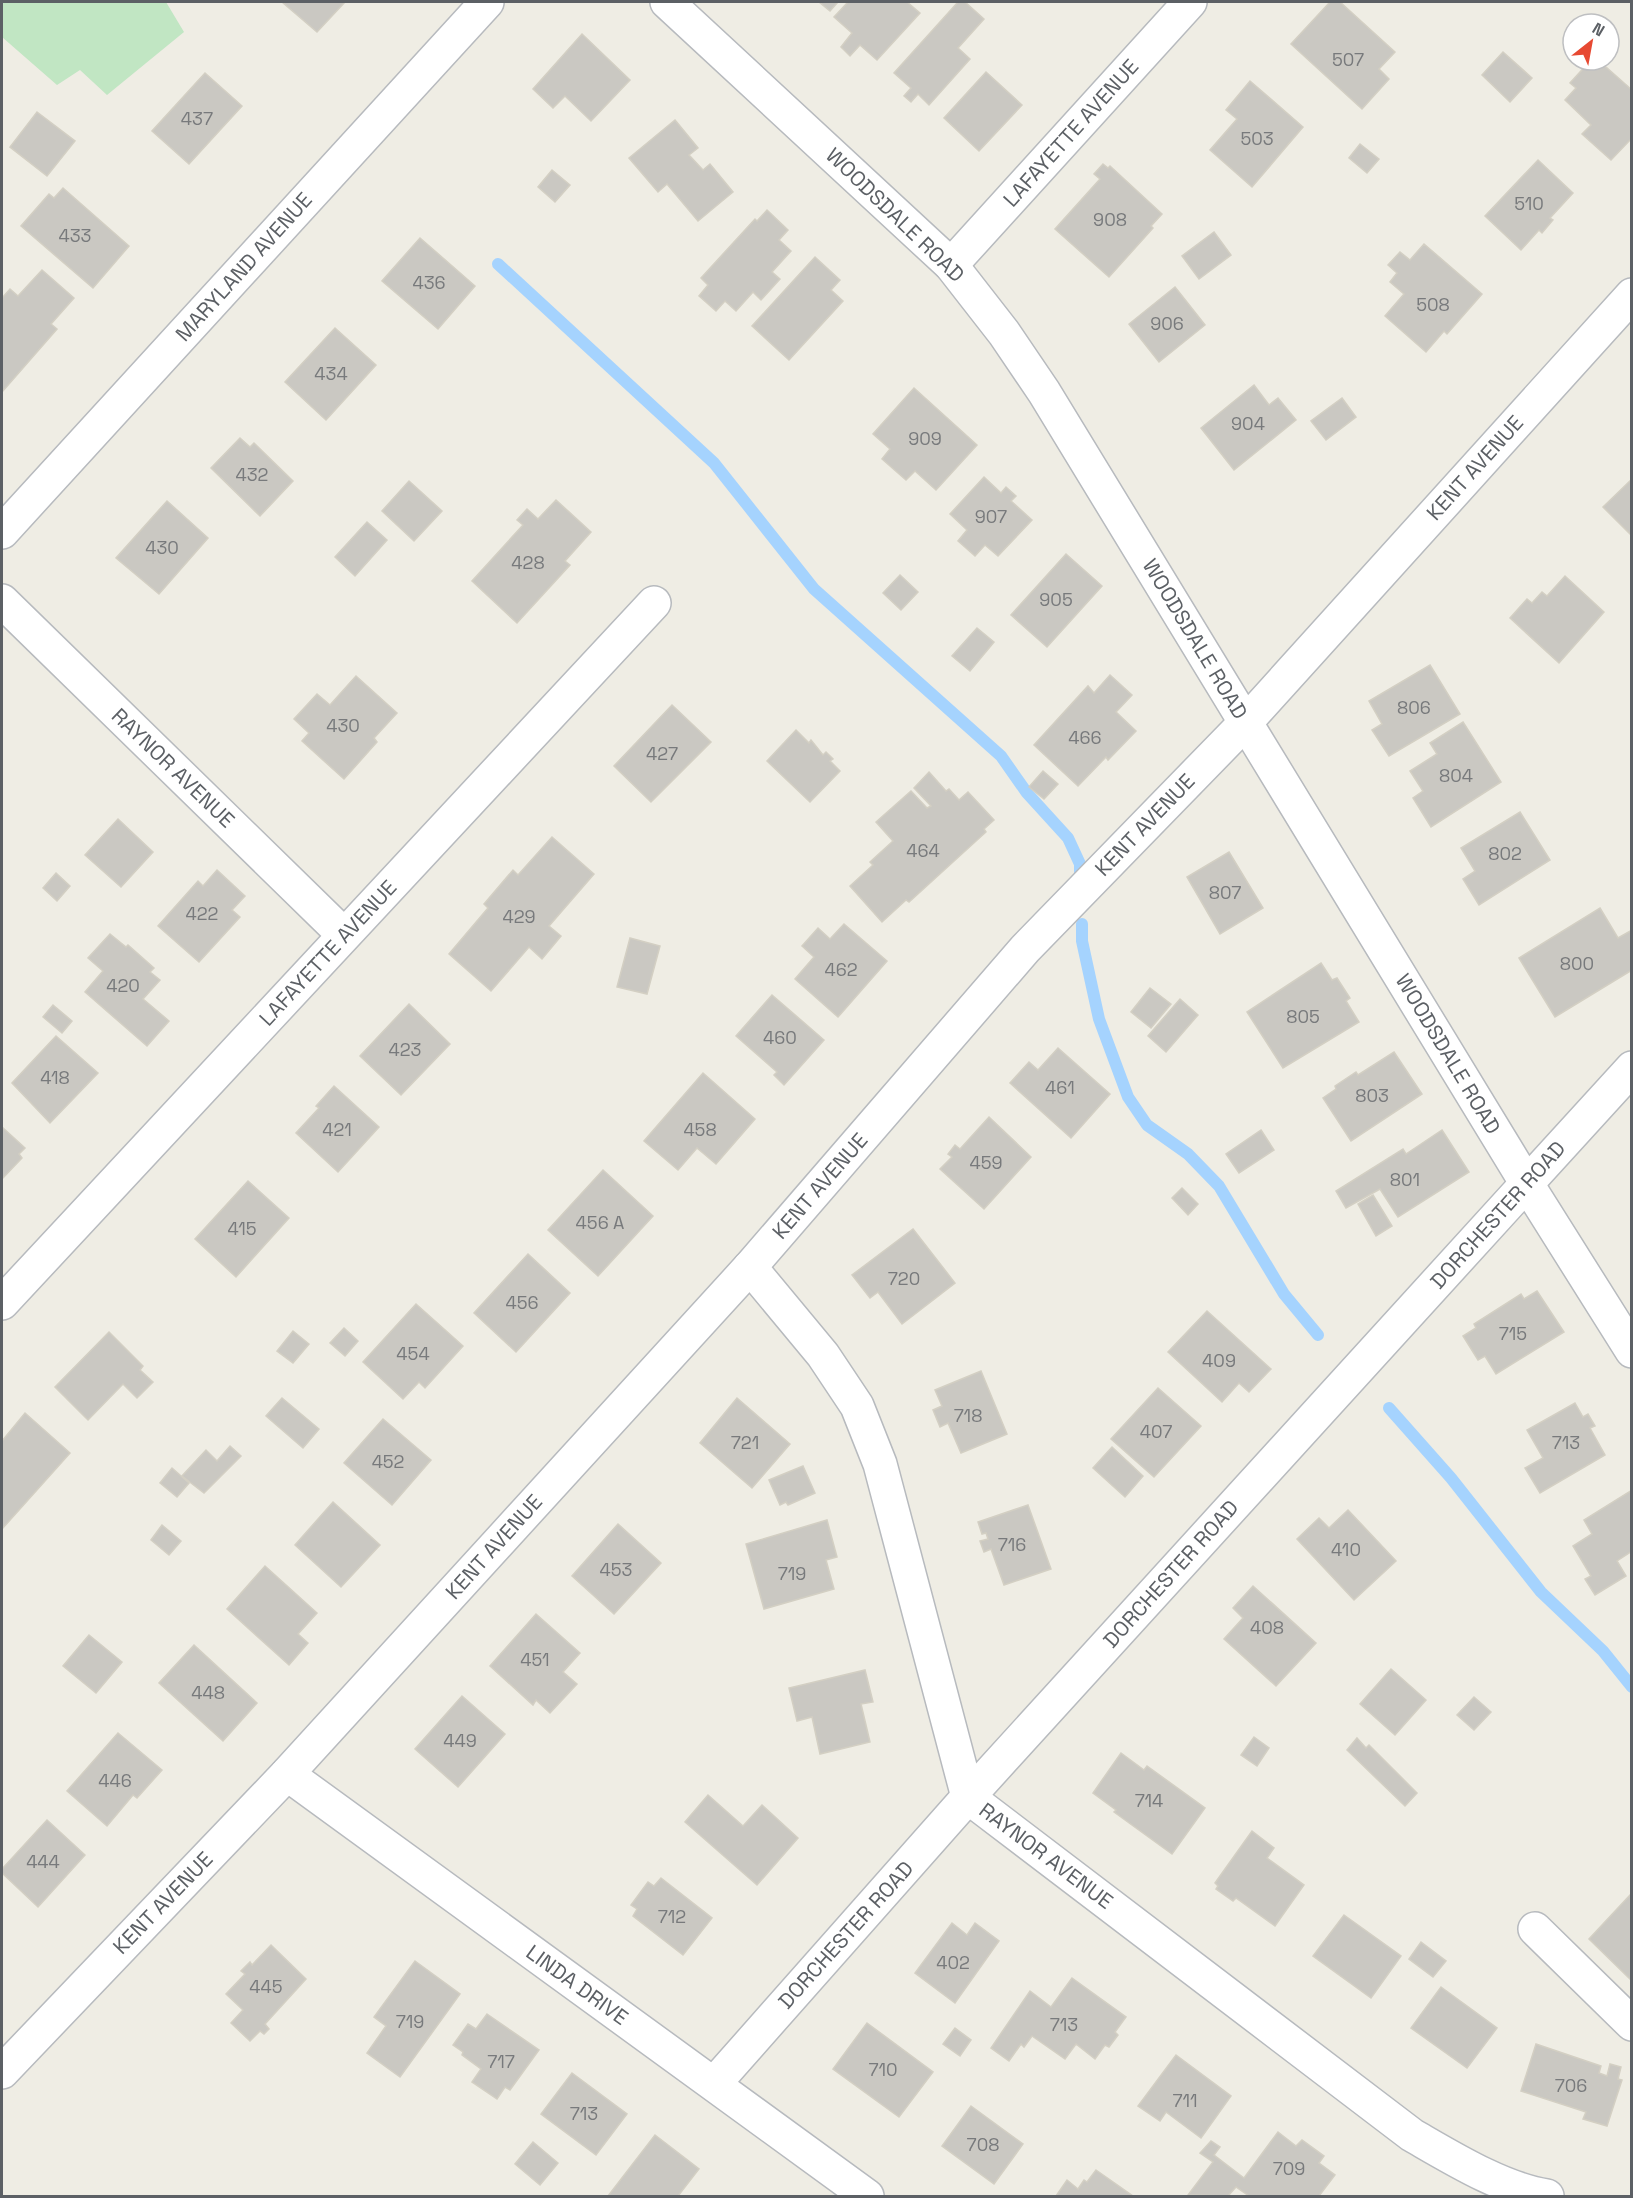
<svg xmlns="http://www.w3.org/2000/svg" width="1633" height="2198" viewBox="0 0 1633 2198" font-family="'Space Grotesk',sans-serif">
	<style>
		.green { fill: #c1e6c3 }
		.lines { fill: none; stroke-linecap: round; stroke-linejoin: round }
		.stream { stroke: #a5d3fe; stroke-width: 12 }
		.building { fill: #cac8c2; stroke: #d3cfc3; stroke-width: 1.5 }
		.minor-casing { stroke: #b7babe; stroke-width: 36 }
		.minor { stroke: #fff; stroke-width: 33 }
		.labels { text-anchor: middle; stroke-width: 4.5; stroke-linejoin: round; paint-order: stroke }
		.number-label { font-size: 18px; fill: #787a7c }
		.street-label { font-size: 21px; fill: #5c6065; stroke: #fff }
	</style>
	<rect width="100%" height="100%" fill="#efede4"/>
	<path class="green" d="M2 2H166L184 32 107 95 80 70 57 85 2 37Z"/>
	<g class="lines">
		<g class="stream">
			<path d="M498 264 714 463 814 589 1001 756 1027 793 1068 838 1080 864V872"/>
			<path d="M1082 924V941L1099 1019 1128 1097 1147 1125 1188 1154 1219 1186 1284 1294 1318 1335"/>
			<path d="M1389 1408 1451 1478 1541 1592 1603 1651 1632 1687"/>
		</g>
	</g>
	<g class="building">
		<path d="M282 2H345L317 32Z"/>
		<path d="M819 2H838L830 11Z"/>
		<path d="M848 2H907L920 13 877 60 860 45 850 56 841 47 852 33 834 17Z"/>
		<path d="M958 2H965L984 19 958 48 970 59 929 105 918 94 911 102 904 96 911 88 894 73Z"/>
		<path d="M1330 2H1340L1395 52 1379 69 1389 79 1362 109 1291 44Z"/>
		<path d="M582 34 630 80 591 121 565 96 553 108 533 89Z"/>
		<path d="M1503 52 1532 78 1510 102 1482 75Z"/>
		<path d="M1591 60H1598L1632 90V138L1611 160 1582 134 1591 125 1565 100 1576 88 1570 83Z"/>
		<path d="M986 72 1022 105 979 151 944 118Z"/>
		<path d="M205 73 242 106 189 164 152 131Z"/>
		<path d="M1250 81 1303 127 1252 187 1210 150 1237 119 1226 110Z"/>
		<path d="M37 112 75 141 47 176 10 147Z"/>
		<path d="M675 120 698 148 689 155 703 170 710 164 733 192 698 221 667 184 658 192 629 158Z"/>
		<path d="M1360 144 1379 159 1367 173 1349 158Z"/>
		<path d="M1538 160 1573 193 1550 218 1553 220 1542 233 1539 230 1521 250 1485 216Z"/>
		<path d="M1103 164 1108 168 1110 166 1162 214 1151 226 1153 228 1109 277 1055 229 1100 179 1094 174Z"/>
		<path d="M552 170 570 185 555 202 538 187Z"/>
		<path d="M63 188 129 246 93 288 21 226 49 194 54 198Z"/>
		<path d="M767 210 788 230 779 240 791 251 772 272 780 279 761 300 753 292 736 311 725 301 716 311 699 296 708 285 701 278 755 219 757 221Z"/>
		<path d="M1214 232 1231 255 1199 279 1182 256Z"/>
		<path d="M420 238 475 286 438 329 382 281Z"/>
		<path d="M1424 244 1482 294 1447 334 1444 331 1426 352 1385 316 1404 294 1390 282 1397 273 1388 265 1400 252 1410 260Z"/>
		<path d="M815 257 840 280 831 290 843 301 789 360 752 326Z"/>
		<path d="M42 270 74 298 51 324 57 329 2 392V298L10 289 18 296Z"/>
		<path d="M1175 287 1205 325 1159 362 1129 324Z"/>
		<path d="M335 328 376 365 326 420 285 382Z"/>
		<path d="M1254 385 1269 405 1278 398 1296 420 1234 470 1201 428Z"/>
		<path d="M914 388 977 445 936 490 915 471 906 480 882 459 890 449 873 434Z"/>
		<path d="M1342 398 1356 417 1326 440 1311 421Z"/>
		<path d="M240 438 250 447 254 443 293 481 260 516 211 468Z"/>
		<path d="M984 477 1001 493 1006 487 1016 496 1011 501 1032 520 998 556 985 545 975 556 958 541 967 530 950 514Z"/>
		<path d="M1632 479V536L1603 507Z"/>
		<path d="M409 481 442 511 414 541 382 511Z"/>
		<path d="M556 500 591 532 565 561 570 565 517 623 472 581 523 525 517 520 527 509 538 519Z"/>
		<path d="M167 501 208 538 159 594 116 558Z"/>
		<path d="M367 522 387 540 355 576 335 557Z"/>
		<path d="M1066 554 1102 586 1047 647 1011 615Z"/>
		<path d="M900 575 918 592 901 610 883 593Z"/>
		<path d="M1565 576 1604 612 1559 663 1510 618 1527 599 1532 603 1542 592 1547 596Z"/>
		<path d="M977 628 994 642 970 671 952 656Z"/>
		<path d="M1430 665 1460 714 1389 756 1372 730 1382 724 1369 701Z"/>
		<path d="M1110 675 1132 695 1116 712 1136 731 1108 760 1106 757 1078 786 1034 745 1088 686 1094 693Z"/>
		<path d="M356 676 397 713 374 738 377 742 344 779 302 741 309 733 294 719 317 694 330 705Z"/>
		<path d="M672 705 711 742 651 802 614 766Z"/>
		<path d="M1463 722 1501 782 1431 827 1413 798 1423 791 1410 771 1437 754 1430 743Z"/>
		<path d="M796 730 809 743 811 740 823 755 826 752 833 759 830 761 840 771 810 802 767 761Z"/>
		<path d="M1043 771 1058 784 1044 799 1029 787Z"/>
		<path d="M929 772 946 791 949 789 959 800 968 792 994 820 984 829 986 832 909 902 906 900 882 922 850 886 873 865 870 862 893 841 876 822 911 791 927 808 931 806 914 788Z"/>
		<path d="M1520 812 1550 860 1479 905 1463 879 1475 871 1461 848Z"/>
		<path d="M118 819 153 852 121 887 85 855Z"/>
		<path d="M552 837 594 874 549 926 561 936 542 959 529 947 491 991 449 954 488 908 484 904 513 870 518 875Z"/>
		<path d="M1229 852 1263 908 1220 934 1187 877Z"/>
		<path d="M217 870 245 896 232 910 240 917 199 962 158 926 198 881 203 886Z"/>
		<path d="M56 873 70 886 57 901 43 888Z"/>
		<path d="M1600 908 1618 938 1632 930V970L1555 1017 1519 958Z"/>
		<path d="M844 924 887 961 838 1017 795 979 814 957 802 946 818 928 830 939Z"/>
		<path d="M110 934 126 947 128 945 154 968 150 972 160 980 143 999 169 1021 147 1046 85 992 103 971 88 958Z"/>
		<path d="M630 938 660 946 647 994 617 987Z"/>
		<path d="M1321 963 1332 980 1337 978 1350 998 1346 1001 1359 1022 1283 1068 1247 1012Z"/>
		<path d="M1150 988 1171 1004 1151 1028 1131 1012Z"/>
		<path d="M772 995 824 1040 784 1085 774 1075 777 1072 736 1036Z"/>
		<path d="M1180 999 1198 1015 1166 1052 1148 1036Z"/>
		<path d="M409 1004 450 1044 401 1095 360 1056Z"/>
		<path d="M53 1005 72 1021 62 1033 43 1017Z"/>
		<path d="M56 1036 98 1073 50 1123 12 1083Z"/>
		<path d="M1058 1048 1110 1094 1071 1138 1010 1083 1029 1062 1038 1070Z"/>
		<path d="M1394 1052 1422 1094 1351 1141 1323 1098 1336 1089 1335 1086 1356 1072 1358 1075Z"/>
		<path d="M703 1073 755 1119 716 1164 697 1148 678 1170 644 1141Z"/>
		<path d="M334 1086 379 1127 338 1172 296 1133 319 1108 316 1106Z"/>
		<path d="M989 1117 1031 1157 984 1209 940 1169 952 1157 948 1154 955 1145 960 1149Z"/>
		<path d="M2 1127 25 1148 19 1154 22 1158 3 1178 2 1177Z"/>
		<path d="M1261 1130 1274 1150 1239 1173 1226 1154Z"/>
		<path d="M1442 1130 1469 1172 1398 1217 1380 1189 1346 1208 1336 1191 1403 1149 1406 1154Z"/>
		<path d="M603 1170 653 1216 598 1276 548 1230Z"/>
		<path d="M248 1181 289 1218 236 1277 195 1239Z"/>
		<path d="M1182 1188 1198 1204 1188 1215 1172 1198Z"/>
		<path d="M1373 1195 1392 1226 1376 1236 1358 1204Z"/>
		<path d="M913 1229 955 1283 902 1324 878 1292 870 1298 852 1275Z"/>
		<path d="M528 1254 570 1293 516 1352 474 1313Z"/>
		<path d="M1537 1291 1564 1332 1496 1374 1485 1356 1478 1360 1463 1336 1476 1328 1474 1324 1521 1294 1524 1299Z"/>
		<path d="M416 1304 463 1346 425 1388 419 1382 403 1399 363 1362Z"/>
		<path d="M1207 1311 1271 1369 1249 1392 1239 1383 1222 1402 1168 1352Z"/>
		<path d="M344 1328 358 1341 345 1356 330 1343Z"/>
		<path d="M293 1331 309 1344 293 1363 277 1351Z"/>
		<path d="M109 1332 143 1366 140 1370 153 1382 137 1398 123 1384 88 1420 55 1387Z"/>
		<path d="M981 1371 1007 1434 961 1453 948 1423 940 1427 933 1410 942 1406 935 1390Z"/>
		<path d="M1158 1388 1201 1426 1154 1477 1111 1439Z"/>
		<path d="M282 1398 319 1429 303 1448 266 1416Z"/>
		<path d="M737 1398 790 1444 752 1488 700 1443Z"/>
		<path d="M1575 1403 1583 1417 1588 1414 1595 1426 1590 1428 1605 1455 1540 1493 1525 1468 1543 1458 1527 1430Z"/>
		<path d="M25 1413 70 1453 2 1529V1441Z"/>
		<path d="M383 1419 431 1460 392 1505 344 1463Z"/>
		<path d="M230 1446 241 1456 204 1493 182 1476 206 1450 217 1461Z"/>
		<path d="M1112 1447 1143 1476 1125 1497 1093 1468Z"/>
		<path d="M803 1466 815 1493 788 1505 786 1502 780 1505 769 1480Z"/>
		<path d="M172 1468 189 1483 177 1497 160 1483Z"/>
		<path d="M1632 1490V1551L1617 1561 1626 1576 1595 1595 1585 1579 1591 1576 1573 1546 1592 1534 1584 1520Z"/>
		<path d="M333 1502 380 1545 341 1587 295 1545Z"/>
		<path d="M1028 1505 1051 1569 1004 1585 991 1549 984 1552 980 1541 988 1539 986 1533 982 1534 978 1522Z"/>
		<path d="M1348 1510 1396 1561 1354 1600 1297 1539 1319 1518 1329 1528Z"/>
		<path d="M827 1520 837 1557 826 1560 834 1589 764 1609 746 1544Z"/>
		<path d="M618 1524 661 1563 614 1614 572 1576Z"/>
		<path d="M162 1525 181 1541 169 1555 151 1540Z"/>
		<path d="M265 1566 317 1613 298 1634 308 1643 289 1665 227 1609Z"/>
		<path d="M1253 1586 1316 1643 1276 1686 1224 1639 1243 1618 1233 1608Z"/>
		<path d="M536 1614 580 1653 563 1672 577 1684 550 1713 536 1700 533 1705 490 1666Z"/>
		<path d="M89 1635 122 1662 96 1693 63 1666Z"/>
		<path d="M194 1645 257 1703 223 1741 159 1683Z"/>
		<path d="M1391 1669 1426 1700 1395 1735 1360 1704Z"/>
		<path d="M865 1670 873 1702 861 1704 870 1742 820 1754 812 1717 797 1721 789 1688Z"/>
		<path d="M462 1696 505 1734 458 1787 415 1749Z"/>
		<path d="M1474 1697 1491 1712 1474 1730 1457 1715Z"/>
		<path d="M118 1733 162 1770 137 1798 133 1795 107 1826 67 1791Z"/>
		<path d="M1254 1737 1269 1748 1257 1766 1241 1755Z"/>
		<path d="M1357 1738 1366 1748 1369 1745 1417 1793 1405 1806 1347 1750Z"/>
		<path d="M1121 1753 1144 1770 1147 1766 1205 1808 1172 1854 1114 1812 1116 1810 1093 1793Z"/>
		<path d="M708 1795 743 1826 762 1805 798 1838 757 1885 685 1822Z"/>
		<path d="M47 1820 85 1855 38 1907 2 1873V1869Z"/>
		<path d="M1252 1831 1274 1848 1267 1858 1304 1885 1275 1926 1236 1898 1233 1901 1216 1889 1218 1886 1215 1883Z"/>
		<path d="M661 1878 712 1918 683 1955 633 1916 637 1909 631 1905 648 1882 654 1886Z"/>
		<path d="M1632 1893V1981L1589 1939Z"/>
		<path d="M1344 1915 1401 1956 1371 1998 1313 1956Z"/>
		<path d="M952 1923 967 1935 975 1923 999 1941 955 2003 915 1973Z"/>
		<path d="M1421 1942 1446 1961 1433 1977 1409 1959Z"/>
		<path d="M271 1945 306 1979 265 2024 269 2029 264 2034 260 2031 250 2041 231 2023 243 2010 226 1994 245 1974 241 1971 250 1962 252 1965Z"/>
		<path d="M415 1961 460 1994 400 2077 367 2053 386 2026 374 2017Z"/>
		<path d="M1072 1978 1126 2017 1115 2032 1118 2035 1109 2047 1105 2045 1095 2059 1076 2044 1065 2059 1032 2036 1024 2047 1021 2044 1009 2061 991 2048 1030 1991 1051 2007Z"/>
		<path d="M1441 1987 1497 2028 1467 2068 1411 2028Z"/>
		<path d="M487 2014 539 2050 510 2090 505 2087 497 2099 472 2082 481 2069 462 2055 463 2052 453 2045 468 2024 476 2029Z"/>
		<path d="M867 2023 933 2072 899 2117 833 2069Z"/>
		<path d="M955 2028 971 2040 960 2056 943 2044Z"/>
		<path d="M1536 2044 1601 2066 1599 2073 1607 2076 1610 2064 1621 2067 1618 2079 1622 2080 1607 2126 1583 2119 1586 2112 1521 2091Z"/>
		<path d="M1176 2055 1231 2096 1201 2138 1166 2112 1160 2121 1138 2106Z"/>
		<path d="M572 2073 627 2114 596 2155 541 2114Z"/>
		<path d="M971 2106 1023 2144 994 2184 942 2146Z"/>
		<path d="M1278 2132 1296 2146 1302 2140 1324 2156 1319 2163 1335 2175 1319 2196H1249L1236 2187 1228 2196 1188 2195 1213 2162 1200 2153 1211 2141 1220 2147 1214 2155 1244 2178Z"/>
		<path d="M655 2135 699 2169 678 2196H608Z"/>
		<path d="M533 2142 558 2163 540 2185 515 2164Z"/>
		<path d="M1096 2170 1133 2196H1056L1067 2180 1078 2189 1084 2180 1087 2182Z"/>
	</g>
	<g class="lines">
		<defs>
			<g id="minor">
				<path d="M667 2 951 265 1004 333 1044 392 1527 1184 1632 1351"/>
				<path d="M951 265 1190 2"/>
				<path d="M2 532 487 2"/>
				<path d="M2 601 344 935"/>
				<path d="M750 1267 823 1355 857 1406 880 1464 968 1797 1412 2135C1452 2158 1502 2189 1547 2196"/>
				<path d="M2 1303 654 603"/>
				<path d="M287 1774 867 2196"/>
				<path d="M1535 1929 1632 2024"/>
				<path d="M2 2072 287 1774 750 1267 1025 949 1246 722 1632 295"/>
				<path d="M714 2084 968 1797 1632 1068"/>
			</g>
		</defs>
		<use href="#minor" class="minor-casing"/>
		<use href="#minor" class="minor"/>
	</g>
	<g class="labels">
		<g class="number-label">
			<text x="1348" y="66">507</text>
			<text x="197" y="125">437</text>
			<text x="1257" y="145">503</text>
			<text x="1529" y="210">510</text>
			<text x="1110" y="226">908</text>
			<text x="75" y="242">433</text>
			<text x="429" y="289">436</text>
			<text x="1433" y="311">508</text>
			<text x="1167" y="330">906</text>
			<text x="331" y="380">434</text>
			<text x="1248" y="430">904</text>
			<text x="925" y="445">909</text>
			<text x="252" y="481">432</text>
			<text x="991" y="523">907</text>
			<text x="162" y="554">430</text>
			<text x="528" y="569">428</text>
			<text x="1056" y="606">905</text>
			<text x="1414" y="714">806</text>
			<text x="343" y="732">430</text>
			<text x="1085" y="744">466</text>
			<text x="662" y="760">427</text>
			<text x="1456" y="782">804</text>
			<text x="923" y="857">464</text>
			<text x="1505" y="860">802</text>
			<text x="1225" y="899">807</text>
			<text x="202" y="920">422</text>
			<text x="519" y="923">429</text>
			<text x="1577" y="970">800</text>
			<text x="841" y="976">462</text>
			<text x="123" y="992">420</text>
			<text x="1303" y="1023">805</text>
			<text x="780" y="1044">460</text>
			<text x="405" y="1056">423</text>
			<text x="55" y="1084">418</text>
			<text x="1060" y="1094">461</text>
			<text x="1372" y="1102">803</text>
			<text x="337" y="1136">421</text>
			<text x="700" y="1136">458</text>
			<text x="986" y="1169">459</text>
			<text x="1405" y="1186">801</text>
			<text x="600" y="1229">456 A</text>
			<text x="242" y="1235">415</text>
			<text x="904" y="1285">720</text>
			<text x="522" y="1309">456</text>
			<text x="1513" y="1340">715</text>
			<text x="413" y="1360">454</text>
			<text x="1219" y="1367">409</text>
			<text x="968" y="1422">718</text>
			<text x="1156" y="1438">407</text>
			<text x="745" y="1449">721</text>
			<text x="1566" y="1449">713</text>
			<text x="388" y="1468">452</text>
			<text x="1012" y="1551">716</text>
			<text x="1346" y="1556">410</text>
			<text x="616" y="1576">453</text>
			<text x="792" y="1580">719</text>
			<text x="1267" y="1634">408</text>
			<text x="535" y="1666">451</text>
			<text x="208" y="1699">448</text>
			<text x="460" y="1747">449</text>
			<text x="115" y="1787">446</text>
			<text x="1149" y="1807">714</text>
			<text x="43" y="1868">444</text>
			<text x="672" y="1923">712</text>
			<text x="953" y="1969">402</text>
			<text x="266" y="1993">445</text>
			<text x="410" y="2028">719</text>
			<text x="1064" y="2031">713</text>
			<text x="501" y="2068">717</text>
			<text x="883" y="2076">710</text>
			<text x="1571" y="2092">706</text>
			<text x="1185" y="2107">711</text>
			<text x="584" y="2120">713</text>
			<text x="983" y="2151">708</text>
			<text x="1289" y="2175">709</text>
		</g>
		<g class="street-label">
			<text transform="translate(1071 133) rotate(-48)" y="7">LAFAYETTE AVENUE</text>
			<text transform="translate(895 215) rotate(44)" y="7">WOODSDALE ROAD</text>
			<text transform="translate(244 267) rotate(-48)" y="7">MARYLAND AVENUE</text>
			<text transform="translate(1475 468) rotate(-48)" y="7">KENT AVENUE</text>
			<text transform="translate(1195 639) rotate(59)" y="7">WOODSDALE ROAD</text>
			<text transform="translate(173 768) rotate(44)" y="7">RAYNOR AVENUE</text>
			<text transform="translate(1145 825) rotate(-46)" y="7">KENT AVENUE</text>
			<text transform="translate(328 953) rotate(-47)" y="7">LAFAYETTE AVENUE</text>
			<text transform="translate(1448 1054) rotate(59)" y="7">WOODSDALE ROAD</text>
			<text transform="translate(820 1186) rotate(-49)" y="7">KENT AVENUE</text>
			<text transform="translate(1498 1215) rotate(-48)" y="7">DORCHESTER ROAD</text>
			<text transform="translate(494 1547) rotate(-48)" y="7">KENT AVENUE</text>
			<text transform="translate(1171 1574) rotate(-48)" y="7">DORCHESTER ROAD</text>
			<text transform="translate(1046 1856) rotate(37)" y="7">RAYNOR AVENUE</text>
			<text transform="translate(163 1903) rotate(-46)" y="7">KENT AVENUE</text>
			<text transform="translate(846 1935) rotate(-48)" y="7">DORCHESTER ROAD</text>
			<text transform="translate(577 1985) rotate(36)" y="7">LINDA DRIVE</text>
		</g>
	</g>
	<rect width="1633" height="2198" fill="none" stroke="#5c6065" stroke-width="6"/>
	<g transform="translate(1591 42) rotate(31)"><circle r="28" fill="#ffffff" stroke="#bebfc1" stroke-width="1.5"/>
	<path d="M0-4.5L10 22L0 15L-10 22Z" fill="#e74932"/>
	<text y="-9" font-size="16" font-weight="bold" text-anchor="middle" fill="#5c6065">N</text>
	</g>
</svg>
